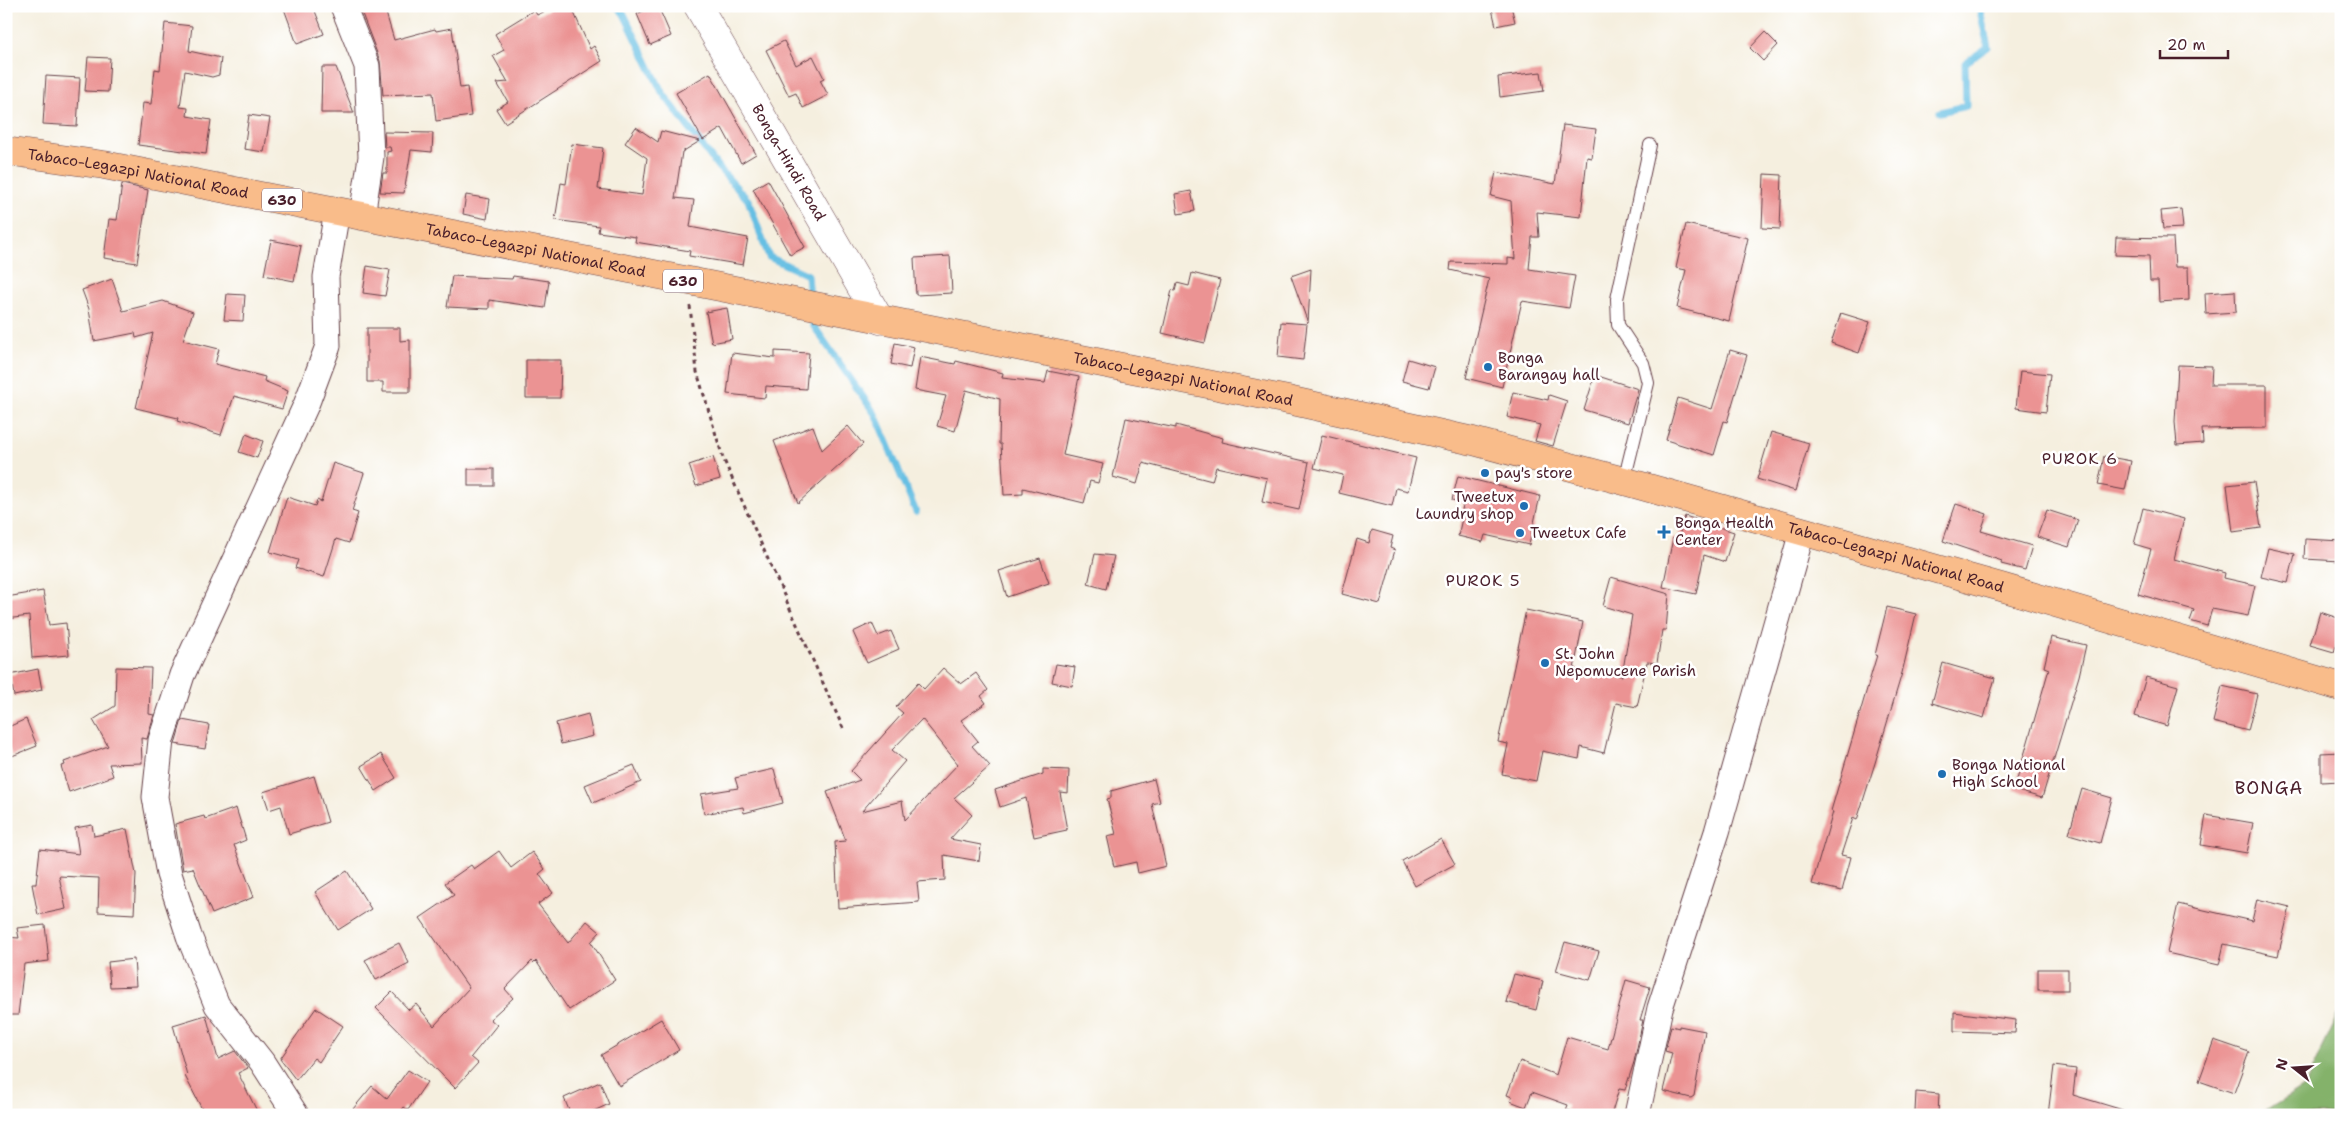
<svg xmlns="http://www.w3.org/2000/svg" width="2347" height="1121" viewBox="0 0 2347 1121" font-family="'Shantell Sans',sans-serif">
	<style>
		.forest { fill: #84b26b; stroke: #67684b }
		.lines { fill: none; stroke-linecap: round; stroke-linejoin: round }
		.stream { stroke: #66bfe3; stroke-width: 7 }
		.building { fill: #eb9393; fill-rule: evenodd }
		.service-casing { stroke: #643e46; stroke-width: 14 }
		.minor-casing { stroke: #643e46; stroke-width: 27 }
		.tertiary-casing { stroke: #643e46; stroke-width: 29 }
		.primary-casing { stroke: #643e46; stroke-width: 29 }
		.path { stroke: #643e46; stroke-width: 3; stroke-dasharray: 4 4; stroke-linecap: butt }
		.service { stroke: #fff; stroke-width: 12 }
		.minor { stroke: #fff; stroke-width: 25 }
		.tertiary { stroke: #fff; stroke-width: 28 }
		.primary { stroke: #f9bc8a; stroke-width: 28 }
		.poi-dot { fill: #1f6fb2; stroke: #fff; stroke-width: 2 }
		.labels { text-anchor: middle; stroke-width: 5; stroke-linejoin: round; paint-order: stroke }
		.shield { fill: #fff; stroke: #80626b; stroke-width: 1 }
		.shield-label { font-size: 14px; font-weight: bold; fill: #4a1f2b }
		.street-label { font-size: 15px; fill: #4a1f2b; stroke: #fff }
		.poi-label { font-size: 15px; fill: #4a1f2b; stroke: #fff; text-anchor: start }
		.neighbourhood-label { font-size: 16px; letter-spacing: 1px; fill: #4a1f2b; stroke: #fff }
		.quarter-label { font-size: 18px; letter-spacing: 1px; fill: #4a1f2b; stroke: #fff }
	</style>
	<rect width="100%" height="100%" fill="#fff"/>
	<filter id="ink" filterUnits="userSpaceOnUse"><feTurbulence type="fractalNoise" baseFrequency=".02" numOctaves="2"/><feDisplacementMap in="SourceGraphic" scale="10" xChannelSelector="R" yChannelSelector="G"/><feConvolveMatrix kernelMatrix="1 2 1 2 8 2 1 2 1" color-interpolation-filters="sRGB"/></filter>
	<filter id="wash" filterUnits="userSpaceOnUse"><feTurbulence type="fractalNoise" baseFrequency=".0096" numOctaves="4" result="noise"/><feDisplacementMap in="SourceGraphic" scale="20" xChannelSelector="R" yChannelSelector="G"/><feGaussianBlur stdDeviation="1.12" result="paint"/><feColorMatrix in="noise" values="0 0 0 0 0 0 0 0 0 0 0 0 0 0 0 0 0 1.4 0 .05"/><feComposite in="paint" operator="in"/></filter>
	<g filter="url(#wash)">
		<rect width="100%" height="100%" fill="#f5efdf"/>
		<path class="forest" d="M2341 1010V1115H2259L2304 1087Z"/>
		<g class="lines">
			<g class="stream">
				<path d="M617 6 624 14 662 92 718 167 748 200 769 257 808 275 810 299"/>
				<path d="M1940 112 1966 106 1965 63 1988 47 1979 6"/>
				<path d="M812 310 813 325 875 414 916 512"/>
			</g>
		</g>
		<g id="blocks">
			<g class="building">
				<path d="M283 6H313L324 34 297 44Z"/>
				<path d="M359 6H384L394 40 435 29 436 31 452 28 460 88 467 87 471 116 436 121 433 93 383 95 380 61Z"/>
				<path d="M556 6H571L590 49 594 46 602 61 505 123 496 109 508 102 497 83 508 82 493 56 504 50 495 34 534 10 537 15Z"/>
				<path d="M654 6H658L671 36 650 45 637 14Z"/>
				<path d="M1504 6H1511L1515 22 1496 26 1492 9Z"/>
				<path d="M165 23 192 26 189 51 221 58 219 75 212 77 185 71 180 107 188 108 187 116 211 120 206 154 138 145 143 103 151 104 155 69 160 70Z"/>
				<path d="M1765 32 1778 45 1763 61 1750 48Z"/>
				<path d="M784 41 796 65 813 56 824 78 820 80 828 95 803 108 796 93 789 96 766 50Z"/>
				<path d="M88 57 110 58 108 92 85 91Z"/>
				<path d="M322 67H336L354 113H321Z"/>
				<path d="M1541 72 1544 91 1500 97 1498 77Z"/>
				<path d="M710 73 756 154 741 163 722 128 703 140 676 93Z"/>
				<path d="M46 76 80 78 77 126 43 124Z"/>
				<path d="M249 115 270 118 264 152 244 149Z"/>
				<path d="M1563 125 1596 129 1592 158 1587 157 1581 217 1537 212 1539 237H1532L1529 269 1575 276 1569 308 1522 301 1502 387 1466 378 1489 279 1450 270 1451 262 1508 264V258L1515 259 1511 201 1491 196 1496 172 1555 184Z"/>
				<path d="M636 127 658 142 661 131 700 141 682 152 675 198 694 200 690 227 748 238 743 265 689 256 690 251 635 242 636 237 598 232 599 226 555 220 561 183 566 184 572 144 603 148 598 189 642 195 647 158 625 143Z"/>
				<path d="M384 132 433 133 432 152 411 150 404 193 380 192 383 173H387V152L391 151 390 147H385Z"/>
				<path d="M1764 174 1782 175 1780 229 1762 228Z"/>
				<path d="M768 180 805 247 790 255 753 189Z"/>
				<path d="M122 184 148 190 137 263 104 258 109 219 117 220Z"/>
				<path d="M1191 191 1195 211 1178 214 1175 194Z"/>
				<path d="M466 195 490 199 487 219 463 214Z"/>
				<path d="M2181 209 2183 228 2163 229 2161 211Z"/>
				<path d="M1686 224 1748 238 1729 321 1677 308 1686 270 1676 268Z"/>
				<path d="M2116 237 2173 238 2175 267H2188L2189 300 2159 302 2158 281H2150L2149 256 2115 255Z"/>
				<path d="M271 240 301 246 294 281 264 275Z"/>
				<path d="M950 256 952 293 916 295 914 258Z"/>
				<path d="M367 266 390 270 385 296 363 293Z"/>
				<path d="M1311 269 1308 323 1291 276Z"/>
				<path d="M1192 273 1220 280 1205 343 1162 333 1172 290 1175 291 1177 283 1189 286Z"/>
				<path d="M452 276 512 279 513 276 549 281 545 308 489 300V309L447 307Z"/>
				<path d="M112 279 123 311 163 301 193 312 183 340 219 349 215 364 265 377 264 381 288 391 282 409 234 396 221 435 177 421 178 418 136 408 153 333 136 338 135 333 94 341 89 309 82 290Z"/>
				<path d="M2235 291 2236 312 2206 314 2205 293Z"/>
				<path d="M227 294 245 295 243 321 224 320Z"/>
				<path d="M727 308 732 339 712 343 706 312Z"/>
				<path d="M1841 313 1870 322 1859 353 1831 343Z"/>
				<path d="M1281 322 1307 324 1303 360 1278 357Z"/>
				<path d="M367 328H400V341L410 340V392H383V382H367Z"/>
				<path d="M895 343 914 347 910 368 891 364Z"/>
				<path d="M1730 350 1747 355 1727 422 1724 421 1714 455 1666 440 1678 398 1712 409Z"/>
				<path d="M775 351 809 353 806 389 766 386 765 398 727 394 732 353 775 358Z"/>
				<path d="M920 357 955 364 956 361 1003 373 1002 378 1045 383 1048 371 1079 377 1063 455 1103 464 1098 483 1090 481 1084 503 1023 488V494L1004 495 1001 444H999L1000 399 966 390 955 431 937 426 946 396 915 390Z"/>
				<path d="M1408 359 1435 367 1429 388 1402 381Z"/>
				<path d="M526 360H561L560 398H526Z"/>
				<path d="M2178 365 2212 366 2211 385H2267V428L2202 429 2203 443 2177 445 2175 422Z"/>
				<path d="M2020 371 2050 374 2046 412 2016 408Z"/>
				<path d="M1595 375 1638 389 1628 423 1584 410Z"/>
				<path d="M1513 392 1548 400 1549 395 1567 401 1553 446 1535 441 1540 425 1507 417Z"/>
				<path d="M1126 418 1176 428V425L1223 438 1222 442 1309 462 1299 510 1262 502 1267 478 1216 467 1212 481 1143 463 1137 484 1113 477Z"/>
				<path d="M813 426 822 450 848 426 863 444 798 503 774 441Z"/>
				<path d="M1771 432 1809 443 1795 491 1757 479Z"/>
				<path d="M246 434 263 441 257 458 239 452Z"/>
				<path d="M1322 435 1416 458 1408 491 1396 488 1392 506 1339 493 1343 475 1314 468Z"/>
				<path d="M2104 456 2131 461 2125 490 2098 485Z"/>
				<path d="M713 457 720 479 696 486 689 465Z"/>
				<path d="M333 463 364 473 352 511 358 513 349 543 336 539 324 577 295 568 298 560 270 552 287 497 315 506 317 500 321 502Z"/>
				<rect x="468" y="469" width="26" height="17"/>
				<path d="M1458 476 1540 496 1529 545 1485 535 1483 542 1458 536 1464 510 1462 509 1464 503 1452 500Z"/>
				<path d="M2254 482 2261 528 2233 532 2227 485Z"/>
				<path d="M1956 504 1987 514 1981 531 2032 546 2025 570 2001 564 2002 561 1943 541Z"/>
				<path d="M2143 508 2184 519 2174 559 2225 573 2224 578 2255 585 2248 616 2212 609 2207 626 2190 621 2194 610 2138 594 2151 549 2134 544Z"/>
				<path d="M2047 510 2078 520 2069 547 2037 537Z"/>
				<path d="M1685 516 1734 532 1725 562 1704 555 1696 594 1663 587 1673 538 1678 539Z"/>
				<path d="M1372 530 1393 536 1390 548 1395 550 1380 604 1342 594 1357 539 1369 543Z"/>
				<path d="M2305 539 2341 541V561L2304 559Z"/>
				<path d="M2268 548 2295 554 2288 583 2261 577Z"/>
				<path d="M1095 554 1114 556 1106 589 1088 584Z"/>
				<path d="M1040 558 1049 583 1007 597 999 571Z"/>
				<path d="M1611 577 1669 594 1666 630H1662L1657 663 1647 662 1637 707 1616 703 1604 753 1581 747 1579 759 1542 751 1536 781 1502 774 1508 744 1498 742 1526 610 1583 622 1574 669 1622 676 1632 615 1603 606Z"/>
				<path d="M43 591 49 625 66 623 69 655 32 658 29 616 6 619V597Z"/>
				<path d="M1887 607 1916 614 1902 673 1875 763 1857 820 1853 818 1841 855 1851 857 1842 891 1812 884 1833 812 1831 811 1877 655H1875Z"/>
				<path d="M2320 612 2341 619V631L2334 652 2310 645Z"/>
				<path d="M872 623 878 636 891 631 899 649 867 663 853 632Z"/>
				<path d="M2051 637 2086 645 2079 676 2042 798 2014 790 2049 669 2044 667Z"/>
				<path d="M1943 663 1995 678 1984 718 1932 703Z"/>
				<path d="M1056 664 1075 667 1072 686 1052 682Z"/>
				<path d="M116 667 151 668 149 714 154 715 147 739 141 738 142 763 109 764 113 776 69 792 61 766 65 765 64 762 108 746 93 720 115 706Z"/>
				<path d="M943 668 961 684 976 673 988 690 981 696 986 703 961 720 978 741 972 746 990 766 954 798 972 815 950 839 981 845 979 861 944 855 945 880 917 882 919 902 838 908 835 842 846 841 827 792 860 780 851 771 903 713 896 707 918 683 924 689ZM922 719 958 764 905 820 902 801 862 811 905 761 892 750Z"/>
				<path d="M38 669 42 690 14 696 10 675Z"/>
				<path d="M2146 677 2178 686 2167 726 2135 716Z"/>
				<path d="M2222 686 2257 694 2248 731 2213 722Z"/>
				<path d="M588 714 593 736 561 744 556 723Z"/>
				<path d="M26 719 37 746 12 756 6 742V728Z"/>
				<path d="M182 720 209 725 205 749 175 744Z"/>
				<path d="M2341 752V781L2321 782V753Z"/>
				<path d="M381 754 396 778 376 791 361 766Z"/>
				<path d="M634 765 641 782 593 803 585 785Z"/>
				<path d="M774 769 783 803 744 813 743 807 704 814 701 794 738 788 735 778Z"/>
				<path d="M1043 769 1069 770 1068 793 1060 792 1067 830 1034 837 1026 798 1000 807 995 790 1043 774Z"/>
				<path d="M314 776 328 822 289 834 281 806 269 810 263 792Z"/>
				<path d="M1154 779 1160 802 1152 804 1166 866 1138 873 1136 862 1114 867 1107 836 1116 834 1107 799 1111 798V791Z"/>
				<path d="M2082 789 2112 798 2100 843 2069 834Z"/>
				<path d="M236 808 246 840 234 845 254 897 212 914 193 868 183 870 175 824 204 816 205 819Z"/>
				<path d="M2206 815 2253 823 2247 853 2201 845Z"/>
				<path d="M92 825 94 836 127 829 136 874 134 914 98 912 99 878 59 876 66 909 38 915 32 884H36L40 849 79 854 75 828Z"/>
				<path d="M1441 839 1455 864 1415 886 1402 861Z"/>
				<path d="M499 851 511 868 532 852 545 869 539 874 553 893 538 904 568 943 587 921 600 932 591 942 615 980 569 1010 536 961 534 963 532 961 505 989 513 998 490 1019 497 1025 471 1057 478 1063 455 1088 376 1008 392 992 409 1010 416 1004 434 1026 469 988 420 918 454 895 445 883 471 865 474 869Z"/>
				<path d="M347 871 371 909 338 930 315 892Z"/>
				<path d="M2257 899 2290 907 2278 956 2224 944 2219 965 2167 953 2178 904 2252 921Z"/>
				<path d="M45 925 49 961 24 964 18 1015H6V937L19 938 17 928Z"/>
				<path d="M1565 942 1599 951 1590 980 1556 971Z"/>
				<path d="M399 943 409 963 376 980 365 960Z"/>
				<path d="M134 959 136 986 110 987 108 962Z"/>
				<rect x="2038" y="969" width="30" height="21"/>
				<path d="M1514 974 1543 981 1536 1010 1506 1002Z"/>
				<path d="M1626 980 1650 987 1640 1020H1643L1634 1062 1625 1090 1619 1089 1611 1115H1585L1566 1110 1568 1105 1532 1092 1526 1107 1510 1101 1512 1097 1507 1095 1520 1061 1556 1075 1567 1037 1608 1049Z"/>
				<path d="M316 1008 343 1026 319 1062 314 1058 296 1080 280 1059Z"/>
				<path d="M1954 1012 2016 1020 2015 1033 1954 1031Z"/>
				<path d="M206 1015 218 1059 235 1051 248 1068 238 1073 259 1115H205L185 1076 187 1075 173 1025Z"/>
				<path d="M661 1019 679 1050 619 1086 601 1055Z"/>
				<path d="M1671 1026 1679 1028V1026L1705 1031 1694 1096 1691 1098 1663 1091 1672 1053 1665 1051Z"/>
				<path d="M2214 1040 2249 1052 2234 1093 2199 1081Z"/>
				<path d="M2054 1066 2076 1069 2073 1095 2123 1110 2122 1115H2048Z"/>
				<path d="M408 1070 427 1082 408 1110 404 1107 401 1111 406 1115H348L372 1086 387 1099Z"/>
				<path d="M600 1082 609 1104 585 1115H571L564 1098Z"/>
				<path d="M1916 1092 1939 1094 1938 1114 1915 1112Z"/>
			</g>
		</g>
	</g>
	<g filter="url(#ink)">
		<use href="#blocks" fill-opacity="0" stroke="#643e46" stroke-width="1"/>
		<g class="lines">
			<defs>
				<path id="service" d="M1624 481 1648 383 1643 363 1618 325 1617 299 1650 145"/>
				<g id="minor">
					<path d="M343 6 367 66 371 157 362 216"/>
					<path d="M296 1115 262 1062 217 1005 189 936 169 874 155 797 161 740 182 675 306 405 328 346 326 277 337 211"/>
					<path d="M1637 1115 1660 1008 1717 832 1802 532"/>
				</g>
				<g id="tertiary">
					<path id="s1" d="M698 6 880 320"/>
				</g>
				<g id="primary">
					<path id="s2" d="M6 151 104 165 362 216 1288 400 1473 441 1624 481 2001 587 2341 687"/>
				</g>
			</defs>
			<use href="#service" class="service-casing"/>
			<use href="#minor" class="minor-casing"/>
			<use href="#tertiary" class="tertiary-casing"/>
			<use href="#primary" class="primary-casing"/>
			<path class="path" d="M690 306 697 372 723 458 843 728"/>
			<use href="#service" class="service"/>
			<use href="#minor" class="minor"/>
			<use href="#tertiary" class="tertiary"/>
			<use href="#primary" class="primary"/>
		</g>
	</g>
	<g class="poi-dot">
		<circle cx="1488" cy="367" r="5"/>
		<circle cx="1485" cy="473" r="5"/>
		<circle cx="1524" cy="506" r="5"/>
		<path d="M1661.5 524.5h5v5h5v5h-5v5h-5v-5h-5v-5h5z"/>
		<circle cx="1520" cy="533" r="5"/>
		<circle cx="1545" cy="663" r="5"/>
		<circle cx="1942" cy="774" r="5"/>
	</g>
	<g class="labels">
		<g class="shield">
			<rect x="262" y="188.5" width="40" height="23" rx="4"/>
			<rect x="663" y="269.5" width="40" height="23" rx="4"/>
		</g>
		<g class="shield-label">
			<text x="282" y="205">630</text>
			<text x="683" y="286">630</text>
		</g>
		<g class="street-label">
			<text dy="5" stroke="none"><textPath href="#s1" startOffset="181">Bonga-Hindi Road</textPath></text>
			<text dy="5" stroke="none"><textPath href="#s2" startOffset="134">Tabaco-Legazpi National Road</textPath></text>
			<text dy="5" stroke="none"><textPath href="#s2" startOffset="539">Tabaco-Legazpi National Road</textPath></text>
			<text dy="5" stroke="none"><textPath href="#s2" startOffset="1199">Tabaco-Legazpi National Road</textPath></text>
			<text dy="5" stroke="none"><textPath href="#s2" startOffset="1934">Tabaco-Legazpi National Road</textPath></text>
		</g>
		<g class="poi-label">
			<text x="1498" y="363">Bonga<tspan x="1498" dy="17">Barangay hall</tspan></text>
			<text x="1495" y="478">pay's store</text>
			<text x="1514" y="502" text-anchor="end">Tweetux<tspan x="1514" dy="17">Laundry shop</tspan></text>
			<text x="1675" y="528">Bonga Health<tspan x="1675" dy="17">Center</tspan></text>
			<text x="1530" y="538">Tweetux Cafe</text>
			<text x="1555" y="659">St. John<tspan x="1555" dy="17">Nepomucene Parish</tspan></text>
			<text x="1952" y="770">Bonga National<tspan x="1952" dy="17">High School</tspan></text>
		</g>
		<g class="neighbourhood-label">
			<text x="2080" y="464">PUROK 6</text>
			<text x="1483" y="586">PUROK 5</text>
		</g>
		<g class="quarter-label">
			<text x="2269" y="794">BONGA</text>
		</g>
	</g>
	<rect width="2347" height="1121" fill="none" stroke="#fff" stroke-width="25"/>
	<g transform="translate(2294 1068) rotate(287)" stroke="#ffffff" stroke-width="4" paint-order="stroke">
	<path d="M0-4L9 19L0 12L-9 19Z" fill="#4a1f2b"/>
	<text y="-8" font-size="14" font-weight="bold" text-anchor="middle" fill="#4a1f2b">N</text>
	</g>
	<path d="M2160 50v8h68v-8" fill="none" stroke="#4a1f2b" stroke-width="2.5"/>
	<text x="2167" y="50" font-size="15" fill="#4a1f2b" stroke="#ffffff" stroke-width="4" paint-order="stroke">20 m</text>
</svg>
